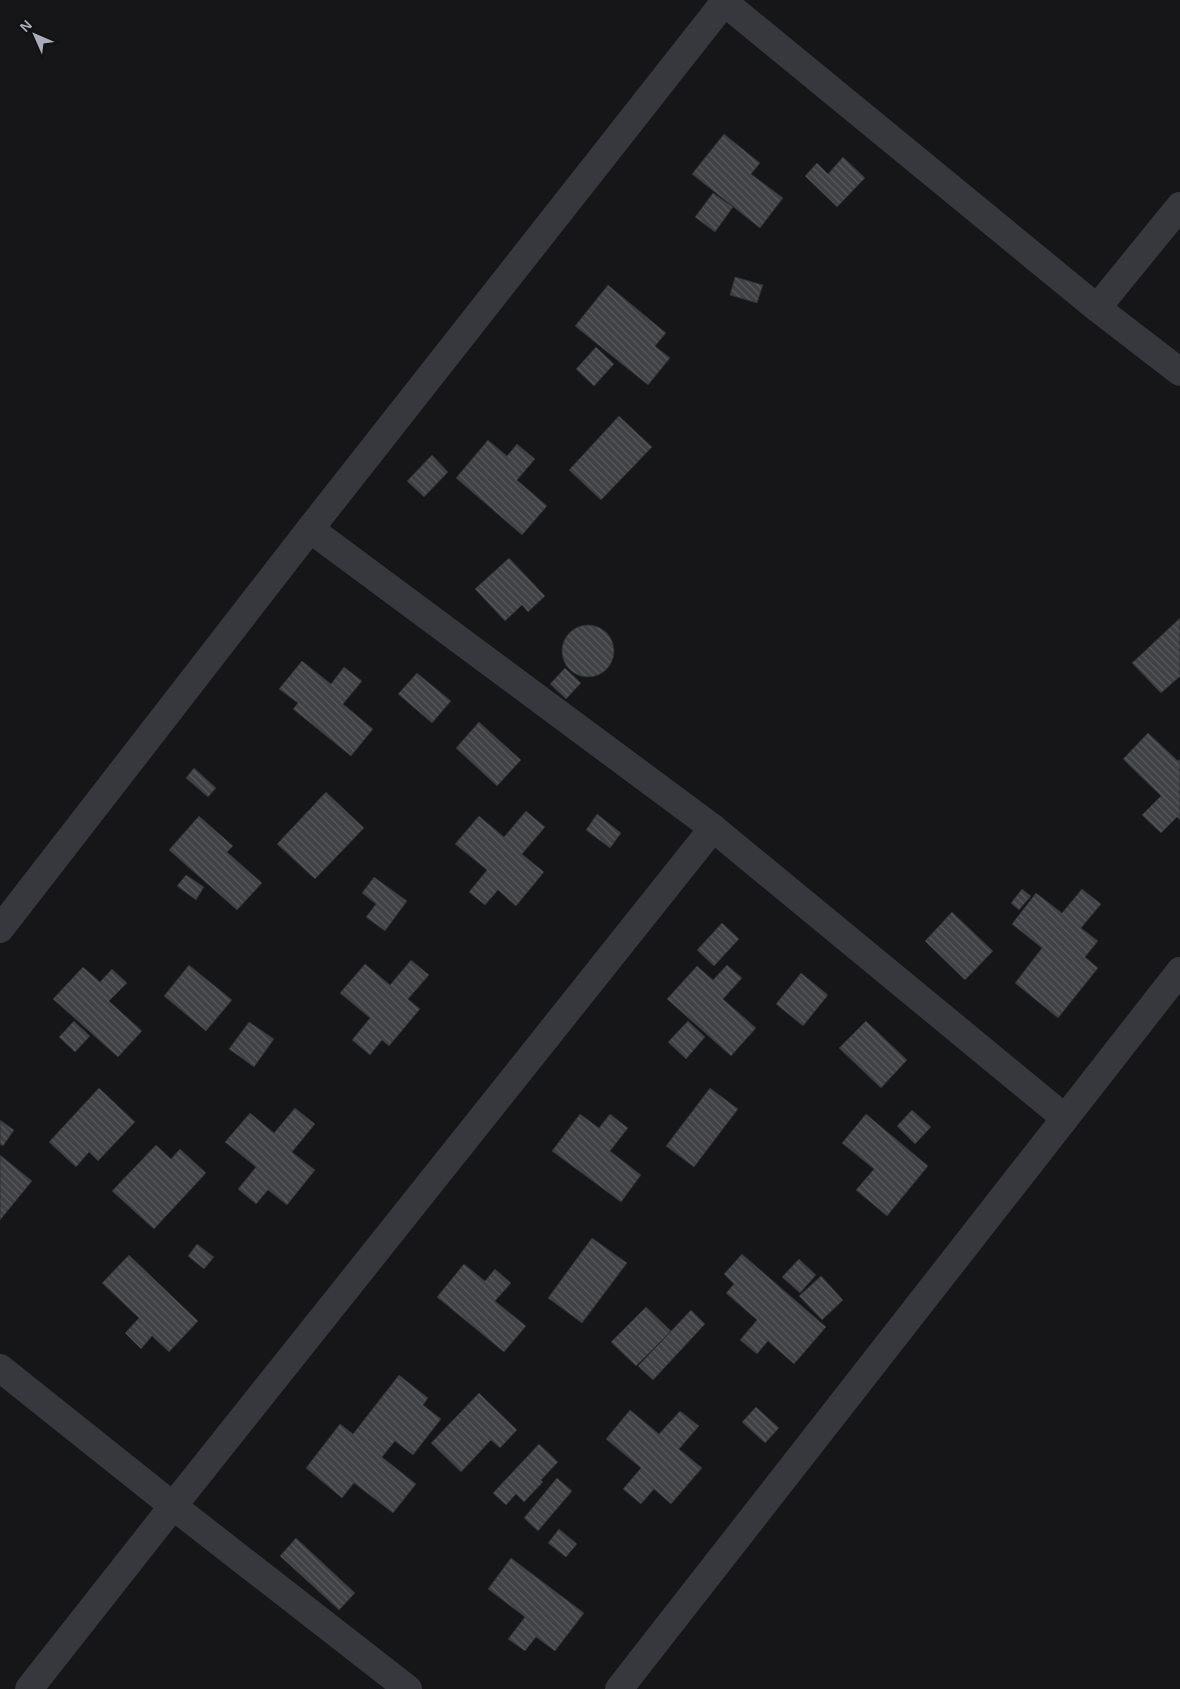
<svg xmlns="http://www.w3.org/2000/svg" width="1180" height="1689" viewBox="0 0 1180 1689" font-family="Helvetica,sans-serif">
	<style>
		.building { fill: url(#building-back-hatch); stroke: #303034 }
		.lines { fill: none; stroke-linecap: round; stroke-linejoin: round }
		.minor { stroke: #37383d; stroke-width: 28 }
	</style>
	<defs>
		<pattern id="building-back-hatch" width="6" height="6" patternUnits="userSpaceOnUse" patternTransform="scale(1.25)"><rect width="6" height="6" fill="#404145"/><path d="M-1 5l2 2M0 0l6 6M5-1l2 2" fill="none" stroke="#595a5e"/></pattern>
	</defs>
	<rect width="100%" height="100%" fill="#161618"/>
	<g class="building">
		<path d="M724 134 760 163 751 174 783 198 760 228 692 174Z"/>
		<path d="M843 157 865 178 837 207 805 176 817 163 828 174Z"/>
		<path d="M713 193 733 207 715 232 695 217Z"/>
		<path d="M735 277 763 285 757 303 730 295Z"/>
		<path d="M608 285 666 333 655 346 670 358 648 385 575 326Z"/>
		<path d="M596 347 614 364 594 386 576 369Z"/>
		<path d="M619 416 652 447 601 500 569 470Z"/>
		<path d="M488 440 507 456 517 444 535 459 517 480 547 506 522 535 456 478Z"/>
		<path d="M432 455 448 472 424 497 407 481Z"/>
		<path d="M509 558 545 596 528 612 522 605 505 621 475 589Z"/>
		<path d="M1180 618V678L1179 677 1161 693 1132 663Z"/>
		<circle cx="588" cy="651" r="26"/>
		<path d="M302 661 331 684 344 667 362 681 343 704 373 729 351 756 293 709 298 703 279 689Z"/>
		<path d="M565 668 581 683 566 699 550 684Z"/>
		<path d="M417 673 451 701 432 723 398 694Z"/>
		<path d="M479 722 521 760 497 786 456 748Z"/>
		<path d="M1148 733 1178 761 1180 759V820L1177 817 1161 833 1142 815 1161 796 1123 759Z"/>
		<path d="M194 768 216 788 208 797 186 778Z"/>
		<path d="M326 792 364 828 315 879 277 844Z"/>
		<path d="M526 811 545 827 522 854 544 872 516 906 498 890 485 905 469 892 487 870 455 844 479 816 504 837Z"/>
		<path d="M597 814 621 833 610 848 586 830Z"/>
		<path d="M199 816 233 846 227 852 262 883 237 910 169 850Z"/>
		<path d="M186 875 204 887 196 900 177 886Z"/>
		<path d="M374 877 407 901 385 931 366 917 376 904 362 893Z"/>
		<path d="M1022 889 1031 896 1019 910 1011 903Z"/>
		<path d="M1082 889 1101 904 1081 928 1098 941 1085 957 1098 968 1058 1018 1015 983 1042 948 1012 924 1036 893 1062 913Z"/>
		<path d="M952 912 993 951 965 980 925 941Z"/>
		<path d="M722 923 739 939 714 966 697 950Z"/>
		<path d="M411 960 429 975 408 999 420 1009 389 1046 382 1040 370 1055 352 1040 370 1018 340 993 365 964 390 985Z"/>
		<path d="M189 965 232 1000 206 1031 164 996Z"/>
		<path d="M727 965 742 978 723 999 756 1028 731 1056 667 999 697 966 713 980Z"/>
		<path d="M83 967 100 982 112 969 127 983 109 1001 142 1031 118 1057 53 999Z"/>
		<path d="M801 973 828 995 803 1026 776 1004Z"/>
		<path d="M74 1021 90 1036 75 1052 59 1037Z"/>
		<path d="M688 1021 705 1037 686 1059 668 1042Z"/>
		<path d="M866 1021 907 1060 881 1088 839 1048Z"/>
		<path d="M249 1022 274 1039 254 1067 229 1049Z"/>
		<path d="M99 1088 135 1122 98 1161 89 1152 76 1167 49 1142Z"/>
		<path d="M710 1088 738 1109 694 1167 666 1146Z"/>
		<path d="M295 1108 315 1124 292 1152 315 1170 287 1205 268 1190 256 1204 238 1189 256 1167 225 1142 250 1113 274 1133Z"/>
		<path d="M912 1110 931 1127 915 1144 897 1126Z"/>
		<path d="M580 1114 599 1128 610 1114 628 1128 610 1151 641 1175 621 1202 552 1151Z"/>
		<path d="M866 1114 928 1166 887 1216 856 1190 874 1169 842 1143Z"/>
		<path d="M0 1120 14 1130 3 1146 0 1144Z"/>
		<path d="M156 1145 171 1159 180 1149 206 1173 154 1229 112 1191Z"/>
		<path d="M0 1155 32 1181 0 1220Z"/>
		<path d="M592 1238 627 1263 582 1323 548 1298Z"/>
		<path d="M197 1244 214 1257 204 1269 188 1256Z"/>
		<path d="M742 1254 826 1327 794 1364 768 1341 757 1354 740 1340 757 1320 726 1293 734 1284 724 1274Z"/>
		<path d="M129 1255 198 1321 169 1352 152 1336 141 1349 125 1333 139 1318 102 1283Z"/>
		<path d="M799 1259 816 1275 800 1293 782 1277Z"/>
		<path d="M464 1264 485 1281 495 1269 511 1283 495 1301 526 1326 504 1352 437 1297Z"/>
		<path d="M821 1276 843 1300 822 1320 799 1296Z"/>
		<path d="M646 1307 671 1331 636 1366 611 1342Z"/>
		<path d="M691 1310 705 1324 653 1380 638 1366Z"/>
		<path d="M399 1375 428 1398 423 1405 441 1419 413 1455 395 1441 382 1457 416 1484 393 1513 354 1483 342 1498 306 1468 340 1424 353 1434Z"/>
		<path d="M479 1393 517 1430 500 1448 491 1440 461 1472 431 1443Z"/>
		<path d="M756 1407 779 1428 765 1443 742 1422Z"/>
		<path d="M630 1410 659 1434 680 1411 699 1426 679 1449 702 1468 671 1504 654 1489 641 1504 623 1489 641 1468 606 1439Z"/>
		<path d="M539 1444 558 1462 541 1480 543 1482 524 1502 516 1494 506 1505 493 1493Z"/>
		<path d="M557 1478 572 1491 538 1531 524 1518Z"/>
		<path d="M559 1529 577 1544 566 1557 548 1543Z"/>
		<path d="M296 1538 355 1593 339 1610 280 1556Z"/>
		<path d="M511 1558 584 1613 555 1651 536 1637 525 1651 508 1639 525 1617 488 1589Z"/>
	</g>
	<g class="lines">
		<g class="minor">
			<path d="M724 2 1097 308 1180 372"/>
			<path d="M1097 308 1180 206"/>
			<path d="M310 529 713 828 1065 1118"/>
			<path d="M0 929 310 529 726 0"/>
			<path d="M0 1368 173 1506 408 1689"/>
			<path d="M29 1689 173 1506 713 828"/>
			<path d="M619 1689 1180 971"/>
		</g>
	</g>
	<g transform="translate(35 35) rotate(315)" stroke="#111113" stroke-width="4" paint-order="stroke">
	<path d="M0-4L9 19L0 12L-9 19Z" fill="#a8adb8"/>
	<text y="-8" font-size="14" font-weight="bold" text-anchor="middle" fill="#a8adb8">N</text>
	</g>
</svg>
